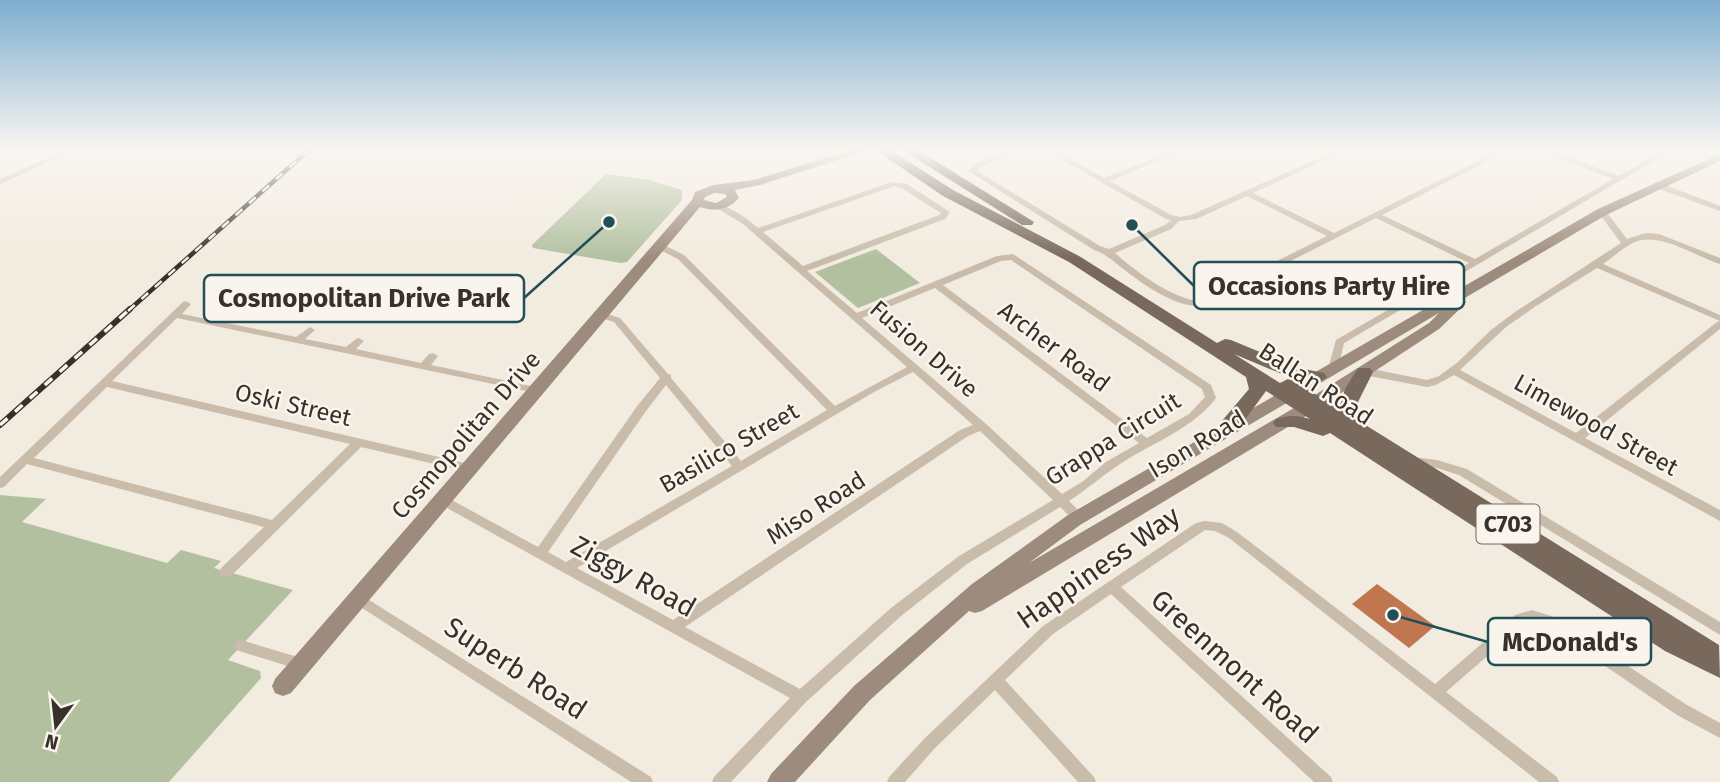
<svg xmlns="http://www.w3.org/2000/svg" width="1720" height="782" viewBox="0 0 1720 782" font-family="'Fira Sans',sans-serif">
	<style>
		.green { fill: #b2c0a0 }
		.building { fill: #c0774f }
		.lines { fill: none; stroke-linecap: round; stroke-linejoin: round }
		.street { fill: #c9bcab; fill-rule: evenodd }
		.secondary { fill: #9d8c7d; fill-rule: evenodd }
		.primary { fill: #79695c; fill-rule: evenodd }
		.rail-far1-casing { stroke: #38302a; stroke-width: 4.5 }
		.rail-casing { stroke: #38302a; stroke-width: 6 }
		.rail-far1 { stroke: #f9f4ec; stroke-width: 2.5; stroke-dasharray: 9; stroke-linecap: butt }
		.rail { stroke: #f9f4ec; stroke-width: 3.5; stroke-dasharray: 10; stroke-linecap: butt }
		.labels { text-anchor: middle; stroke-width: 5; stroke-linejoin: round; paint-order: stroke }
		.shield { fill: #f9f4ec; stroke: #726b64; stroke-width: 2 }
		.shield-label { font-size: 23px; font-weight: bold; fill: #38302a }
		.street-label { font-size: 24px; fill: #38302a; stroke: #f9f4ec }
		.near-street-label { font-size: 28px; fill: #38302a; stroke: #f9f4ec }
		.leader { fill: none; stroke: #214e57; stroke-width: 2.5 }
		.callout-dot { fill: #214e57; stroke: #f9f4ec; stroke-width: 2.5 }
		.callout { fill: #f9f4ec; stroke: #214e57; stroke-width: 2.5 }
		.callout-label { font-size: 26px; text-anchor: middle; font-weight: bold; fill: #38302a }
	</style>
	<rect width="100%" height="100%" fill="#f2ebdf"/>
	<g class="green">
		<path d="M606 174 649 180 682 190V200L627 262 621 263 533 248 532 245Z"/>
		<path d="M876 249 920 283 858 308 815 272Z"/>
		<path d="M0 495 46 499 22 522 167 563 181 550 221 561 214 568 293 590 228 660 260 671 261 678 169 782H0Z"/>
	</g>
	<path class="building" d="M1377 584 1435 626 1409 648 1352 604Z"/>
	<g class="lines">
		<g class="street">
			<path d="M68 149H78L0 184V179Z"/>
			<path d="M1013 149H1024L983 166 977 171 1100 246 1109 249 1165 225 1171 220 1166 219 1043 149H1052L1104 178 1177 149H1187L1110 181 1171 215 1180 217 1191 215 1339 149H1349L1253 193 1334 233 1502 149H1511L1382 215 1475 259 1613 179 1535 149H1546L1619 176 1665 149H1674L1344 343 1338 369 1333 372 1328 369 1336 340 1469 263 1376 218 1201 306C1176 308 1141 283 1122 268 1112 260 1106 254 1094 250L968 171 977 162ZM1247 196 1327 236 1197 301C1170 297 1135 271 1115 253L1171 229 1179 221 1196 219Z"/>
			<path d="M892 182 907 184 950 212 945 219 807 271 857 313 997 256 1013 254 1211 385 1216 398C1190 432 1147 444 1113 469 1098 479 1085 491 1069 501L1085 517 1083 520C1074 523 1067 513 1060 507L967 564 901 616 806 702 731 782H712L714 777 790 698 438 503 436 500 438 497H446L538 547 638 405 660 378 614 322 598 317 596 315 598 313 601 312 620 318 668 374 671 375V378L741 461 827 410 678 259 656 248V244H662L684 255 835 406 907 367 743 224 713 206 714 204C729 205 747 218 758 228ZM895 186 901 188 941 213 939 215 803 266 763 232ZM1011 260 1202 389 1205 397 1189 414 1147 438 943 285 1001 261ZM935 288 1139 443 1106 462 1082 482 1062 494 985 423 862 318ZM913 372 973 425 960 430 673 620 577 568 874 392ZM666 385 732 466 566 562 548 552 646 411ZM980 431 1053 500 959 556 891 608 800 689 685 627 968 436Z"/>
			<path d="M1654 183H1660L1720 206V211L1654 187Z"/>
			<path d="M1599 210H1605L1627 239 1646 233 1659 234 1720 258V264C1694 256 1661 232 1635 242 1625 246 1613 257 1603 264L1720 315V321L1597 268 1536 306 1506 327 1460 370 1576 433 1717 322 1720 321V329L1585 438 1720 510V521L1454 375 1436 385 1427 387 1364 375 1359 372 1364 369H1372L1427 380 1439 376 1458 362 1491 330 1515 312 1621 243 1598 212Z"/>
			<path d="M186 301 191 304 182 314 296 337 310 327 315 330 305 339 346 347 356 339 359 338 364 341 356 349 421 363 429 354 433 353 438 356 431 365 536 387 541 390 536 393 177 318 112 381 469 464 473 465 475 468 473 471 469 472 361 447 231 576 226 577 221 576 220 572 221 568 264 527 27 464 4 487 0 488V477L183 302ZM107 387 350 444 272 520 34 458Z"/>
			<path d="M1412 457 1437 460 1467 469 1720 622V635L1459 475 1437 468 1408 464 1406 461 1408 458Z"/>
			<path d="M1205 521 1222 523 1237 532 1435 684 1515 615 1532 610 1554 617 1687 705 1720 723V738L1677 715 1545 625 1532 622 1524 624 1446 692 1557 777 1559 782H1539L1229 538 1215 531 1205 530 1121 587 1331 777 1333 782H1314L1111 594 1053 634 1005 680 1094 777 1096 782H1078L995 690 935 748 905 782H887L889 777 925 738 1043 626 1196 523Z"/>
			<path d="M358 593 651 777 653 782H631L353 602 351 598 353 594Z"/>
			<path d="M241 640 301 658 306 660 308 664 306 668 301 670 236 650 234 646 236 642Z"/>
		</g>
		<g class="secondary">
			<path d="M854 149H872L760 185 735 190 739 198C728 210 715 212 700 207L291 693 283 696 275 693 272 686 275 679 692 200 695 192 713 185 754 180ZM714 193 725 194 727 197 716 203 704 200 705 197Z"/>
			<path d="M1720 154V161L1606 215 1463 299 1466 302 1464 305 1439 329 1311 413 982 611 975 613 969 611 870 700 795 782H767L771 774 854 686 972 584 1068 515 1598 209ZM1439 313 1429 323 1299 405 1029 563 1080 525Z"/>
		</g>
		<g class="primary">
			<path d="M874 149H889L953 190 1079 256 1217 343 1225 339 1231 340 1299 368 1324 373 1327 377 1318 383 1289 377 1234 354 1280 383 1288 379 1294 381 1339 409 1345 389 1358 368H1370L1373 372 1358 402 1359 421 1719 645 1720 678 1665 651 1330 433 1323 436 1294 427H1276L1273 423 1276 419C1289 415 1297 415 1310 419L1266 391 1244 421 1230 436H1216L1214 432 1216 428 1249 389 1246 377 1069 262 943 196Z"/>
			<path d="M901 149H916L1034 222 1032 225H1022Z"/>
		</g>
		<defs>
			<path id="rail-far1" d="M128 311 310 149"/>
			<path id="rail" d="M0 425 130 309"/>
		</defs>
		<use href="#rail-far1" class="rail-far1-casing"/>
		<use href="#rail" class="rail-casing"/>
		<use href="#rail-far1" class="rail-far1"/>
		<use href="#rail" class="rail"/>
	</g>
	<linearGradient id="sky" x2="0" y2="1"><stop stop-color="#7eaed0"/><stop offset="0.58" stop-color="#f9f6f1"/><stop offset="1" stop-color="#f9f6f1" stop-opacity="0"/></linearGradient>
	<rect width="1720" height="259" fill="url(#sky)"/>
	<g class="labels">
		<rect class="shield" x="1476.5" y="504.5" width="63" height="39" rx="5"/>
		<g class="shield-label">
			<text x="1508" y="532">C703</text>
		</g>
		<g class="street-label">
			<text transform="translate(1054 347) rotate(37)" y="8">Archer Road</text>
			<text transform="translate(924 349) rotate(41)" y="8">Fusion Drive</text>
			<text transform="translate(1316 384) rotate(33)" y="8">Ballan Road</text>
			<text transform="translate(293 405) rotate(13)" y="8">Oski Street</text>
			<text transform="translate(1596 425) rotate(29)" y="8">Limewood Street</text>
			<text transform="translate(466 435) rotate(-49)" y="8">Cosmopolitan Drive</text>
			<text transform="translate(1113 439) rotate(-32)" y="8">Grappa Circuit</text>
			<text transform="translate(1197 444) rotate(-31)" y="8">Ison Road</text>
			<text transform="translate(729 448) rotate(-30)" y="8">Basilico Street</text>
			<text transform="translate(816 508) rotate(-33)" y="8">Miso Road</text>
		</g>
		<g class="near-street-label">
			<text transform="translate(1098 567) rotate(-35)" y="10">Happiness Way</text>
			<text transform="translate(634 576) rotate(29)" y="10">Ziggy Road</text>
			<text transform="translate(1235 666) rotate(42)" y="10">Greenmont Road</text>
			<text transform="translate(516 668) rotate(33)" y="10">Superb Road</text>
		</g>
	</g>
	<path class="leader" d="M1132 225L1194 286M609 222L524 298M1393 615L1488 642"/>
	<g class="callout-dot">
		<circle cx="1132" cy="225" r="7"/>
		<circle cx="609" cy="222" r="7"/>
		<circle cx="1393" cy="615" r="7"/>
	</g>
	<g class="callout">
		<rect x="1194" y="262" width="270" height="47" rx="7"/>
		<rect x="204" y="275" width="320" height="47" rx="7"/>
		<rect x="1488" y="618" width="163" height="47" rx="7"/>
	</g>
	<g class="callout-label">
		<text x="1329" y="295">Occasions Party Hire</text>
		<text x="364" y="307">Cosmopolitan Drive Park</text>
		<text x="1570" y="651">McDonald's</text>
	</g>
	<g transform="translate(56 726) rotate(195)" stroke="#f9f4ec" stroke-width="5" paint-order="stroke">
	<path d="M0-5L12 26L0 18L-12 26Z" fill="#38302a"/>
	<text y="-10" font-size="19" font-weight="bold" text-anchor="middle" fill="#38302a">N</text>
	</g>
</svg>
